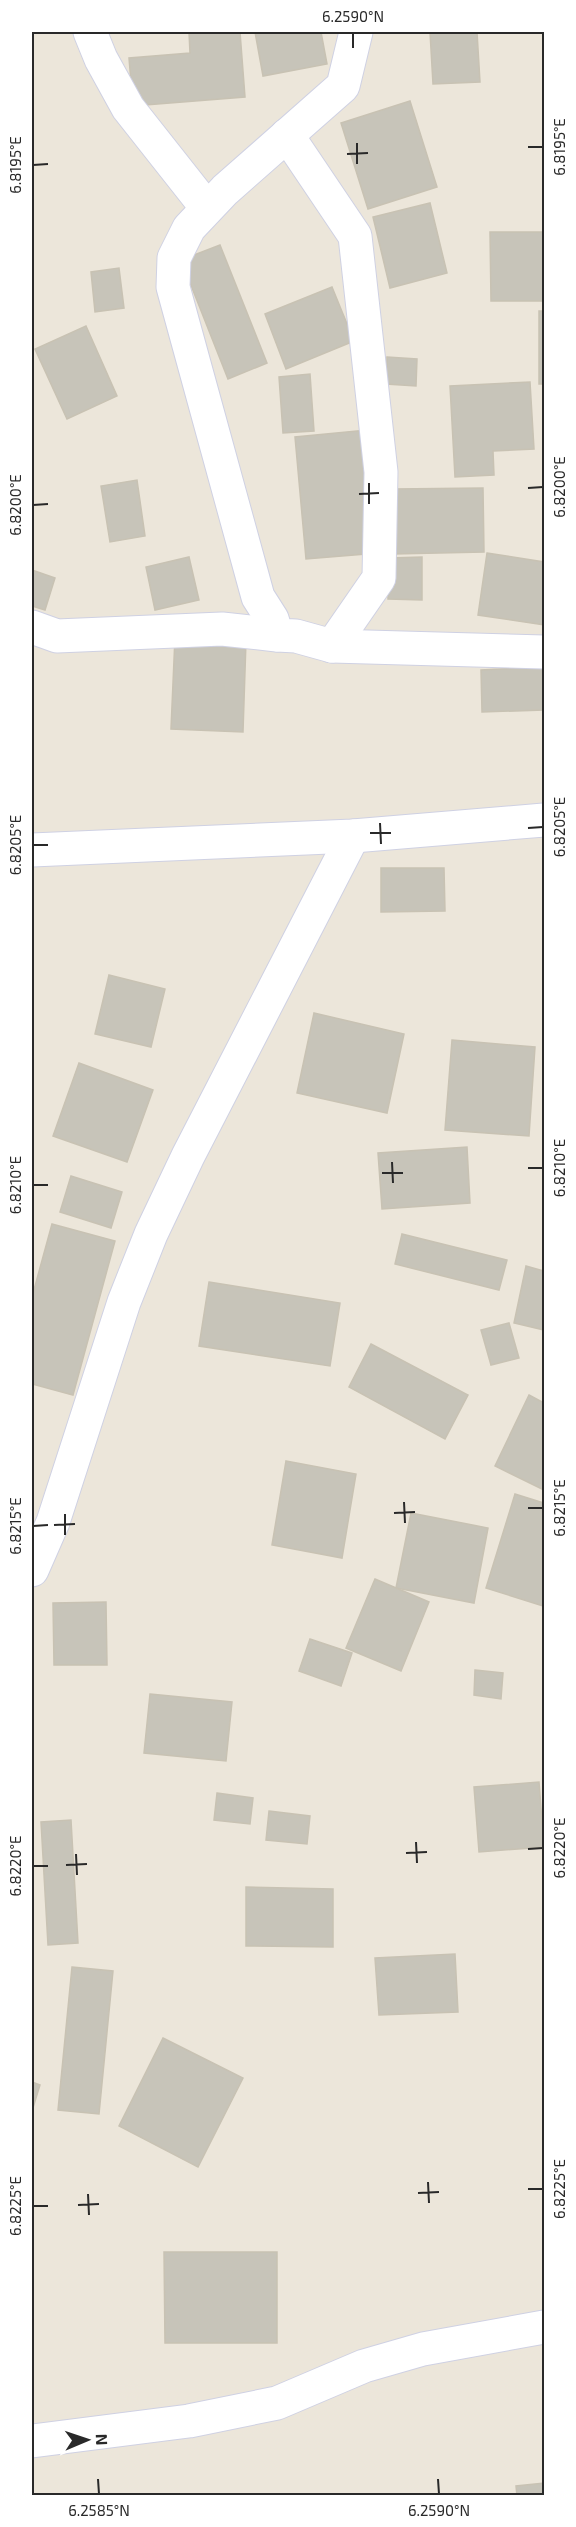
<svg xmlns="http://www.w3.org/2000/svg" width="576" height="2527" viewBox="0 0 576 2527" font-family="'Exo 2',sans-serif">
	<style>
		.building { fill: #c7c4b9; stroke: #c8c2b3; stroke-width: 1.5 }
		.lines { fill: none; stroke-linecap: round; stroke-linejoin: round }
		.minor-casing { stroke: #cfd1e3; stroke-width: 35 }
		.tertiary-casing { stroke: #cfd1e3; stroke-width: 35 }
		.minor { stroke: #fff; stroke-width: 33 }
		.tertiary { stroke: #fff; stroke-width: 33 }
		.ticks { fill: none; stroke: #292929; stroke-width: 2 }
		.neatline { fill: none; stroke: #292929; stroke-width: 2 }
		.ticks-label { font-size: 15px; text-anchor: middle; fill: #292929 }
	</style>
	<rect width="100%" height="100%" fill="#ece6da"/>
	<g class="building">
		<path d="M189 32H240L245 97 133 106 129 58 190 53Z"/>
		<path d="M255 32H321L327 64 263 76Z"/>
		<path d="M430 32H477L480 82 433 84Z"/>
		<path d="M410 101 437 187 368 209 341 123Z"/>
		<path d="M430 203 447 273 390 288 373 217Z"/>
		<path d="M490 232H544V301H491Z"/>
		<path d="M220 245 267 363 228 379 181 260Z"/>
		<path d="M119 268 124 308 95 312 91 272Z"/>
		<path d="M332 287 354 341 286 369 265 314Z"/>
		<rect x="539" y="311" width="5" height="73"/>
		<path d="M86 326 117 396 67 419 35 349Z"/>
		<path d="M387 357 417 359 416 386 386 384Z"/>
		<path d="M310 374 314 431 283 433 279 377Z"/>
		<path d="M530 382 534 449 493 451 494 475 455 477 450 386Z"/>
		<path d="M367 430 378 553 306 559 295 437Z"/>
		<path d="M137 480 145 536 110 542 101 486Z"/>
		<path d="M483 488 484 552 394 554 393 489Z"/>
		<path d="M487 553 544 562V625L478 615Z"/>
		<path d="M189 557 199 600 155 610 146 567Z"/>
		<path d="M422 557V600L388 599V558Z"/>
		<path d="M32 570 55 578 45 610 32 606Z"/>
		<path d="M175 637 246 641 243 732 171 729Z"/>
		<path d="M544 667V710L482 712 481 670Z"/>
		<path d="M381 868H444L445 911 381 912Z"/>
		<path d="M109 975 165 989 151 1047 95 1034Z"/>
		<path d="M314 1013 404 1034 387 1113 297 1093Z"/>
		<path d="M452 1040 535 1047 529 1136 445 1130Z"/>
		<path d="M79 1063 153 1090 127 1162 53 1136Z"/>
		<path d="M467 1147 470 1203 382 1209 378 1153Z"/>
		<path d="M71 1176 122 1192 111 1228 60 1212Z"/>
		<path d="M52 1224 115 1241 73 1395 32 1384V1297Z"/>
		<path d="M402 1234 507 1260 499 1290 395 1264Z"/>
		<path d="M526 1266 544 1271V1330L514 1323Z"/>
		<path d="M209 1282 340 1303 330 1366 199 1346Z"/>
		<path d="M509 1323 519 1358 491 1365 481 1330Z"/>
		<path d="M371 1344 468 1395 445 1439 349 1387Z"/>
		<path d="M529 1395 544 1403V1490L495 1466Z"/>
		<path d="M286 1461 356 1474 342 1558 272 1545Z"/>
		<path d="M515 1494 544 1503 543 1606 486 1588Z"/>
		<path d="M411 1513 488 1528 474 1603 396 1588Z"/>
		<path d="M375 1579 429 1602 401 1671 346 1648Z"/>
		<path d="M106 1602 107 1665H54L53 1603Z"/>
		<path d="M310 1639 352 1653 341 1686 299 1671Z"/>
		<path d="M475 1670 503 1673 501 1699 474 1695Z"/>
		<path d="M150 1694 232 1702 226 1761 144 1753Z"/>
		<path d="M539 1782 544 1847 479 1852 474 1787Z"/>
		<path d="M217 1793 253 1798 250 1824 214 1820Z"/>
		<path d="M269 1811 310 1816 307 1844 266 1840Z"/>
		<path d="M71 1820 78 1943 48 1945 41 1822Z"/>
		<path d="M246 1887 333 1889V1947L246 1946Z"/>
		<path d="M455 1954 458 2012 379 2015 375 1958Z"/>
		<path d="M72 1967 113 1971 99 2114 58 2110Z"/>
		<path d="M163 2038 243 2078 198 2167 119 2126Z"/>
		<path d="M32 2082 40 2085 32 2111Z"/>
		<path d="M164 2252H277V2343H165Z"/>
		<path d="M544 2483V2496H517L516 2486Z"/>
	</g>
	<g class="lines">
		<defs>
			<g id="minor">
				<path d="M90 32 101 59 128 108 207 208"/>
				<path d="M356 32 343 86 225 190 189 228 174 258 173 287 258 597 272 619 277 635 296 636 332 646 544 652"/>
				<path d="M287 135 355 236 381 472 379 578 332 646"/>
				<path d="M32 627 57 636 222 629 277 635"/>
				<path d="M32 1570 53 1522 124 1302 151 1234 188 1156 353 836"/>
				<path d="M32 2441 189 2421 277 2403 364 2366 423 2349 544 2327"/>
			</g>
			<path id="tertiary" d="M32 850 353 836 544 820"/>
		</defs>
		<use href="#minor" class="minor-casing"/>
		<use href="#tertiary" class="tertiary-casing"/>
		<use href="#minor" class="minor"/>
		<use href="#tertiary" class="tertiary"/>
	</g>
	<path class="ticks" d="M353 33V48M357 143V164M528 147H543M347 154 368 153M33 165 48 164M369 483V504M528 488 543 487M359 494 379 493M33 505 48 504M380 823 381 844M528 828 543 827M370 833H391M33 845H48M392 1162 393 1183M528 1168H543M382 1173H403M33 1185H48M404 1502 405 1523M528 1508H543M394 1513 415 1512M65 1514V1535M54 1525 75 1524M33 1526 48 1525M416 1842 417 1863M528 1849 543 1848M406 1853 427 1852M76 1854 77 1875M66 1865 87 1864M33 1866H48M428 2182 429 2203M528 2189H543M418 2193 439 2192M88 2194 89 2215M78 2205 99 2204M33 2206H48M98 2479 99 2494M438 2479 439 2494"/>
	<rect width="576" height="2527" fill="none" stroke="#ffffff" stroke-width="66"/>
	<g transform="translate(87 2440) rotate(88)" stroke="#ffffff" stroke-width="4.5" paint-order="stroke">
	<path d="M0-4.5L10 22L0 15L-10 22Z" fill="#292929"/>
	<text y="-9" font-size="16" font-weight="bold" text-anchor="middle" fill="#292929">N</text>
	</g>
	<rect x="33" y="33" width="510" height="2461" class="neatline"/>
	<g class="ticks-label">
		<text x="353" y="22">6.2590°N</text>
		<text transform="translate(560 147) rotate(-90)" y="5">6.8195°E</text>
		<text transform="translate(16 165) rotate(-90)" y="5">6.8195°E</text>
		<text transform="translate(560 487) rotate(-90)" y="5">6.8200°E</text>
		<text transform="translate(16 505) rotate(-90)" y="5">6.8200°E</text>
		<text transform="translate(560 827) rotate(-90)" y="5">6.8205°E</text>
		<text transform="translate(16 845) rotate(-90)" y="5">6.8205°E</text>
		<text transform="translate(560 1168) rotate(-90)" y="5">6.8210°E</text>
		<text transform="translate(16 1185) rotate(-90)" y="5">6.8210°E</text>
		<text transform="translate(560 1508) rotate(-90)" y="5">6.8215°E</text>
		<text transform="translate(16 1526) rotate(-90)" y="5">6.8215°E</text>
		<text transform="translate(560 1848) rotate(-90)" y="5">6.8220°E</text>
		<text transform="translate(16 1866) rotate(-90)" y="5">6.8220°E</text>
		<text transform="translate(560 2189) rotate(-90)" y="5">6.8225°E</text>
		<text transform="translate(16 2206) rotate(-90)" y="5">6.8225°E</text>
		<text x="99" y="2516">6.2585°N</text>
		<text x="439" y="2516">6.2590°N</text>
	</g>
</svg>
